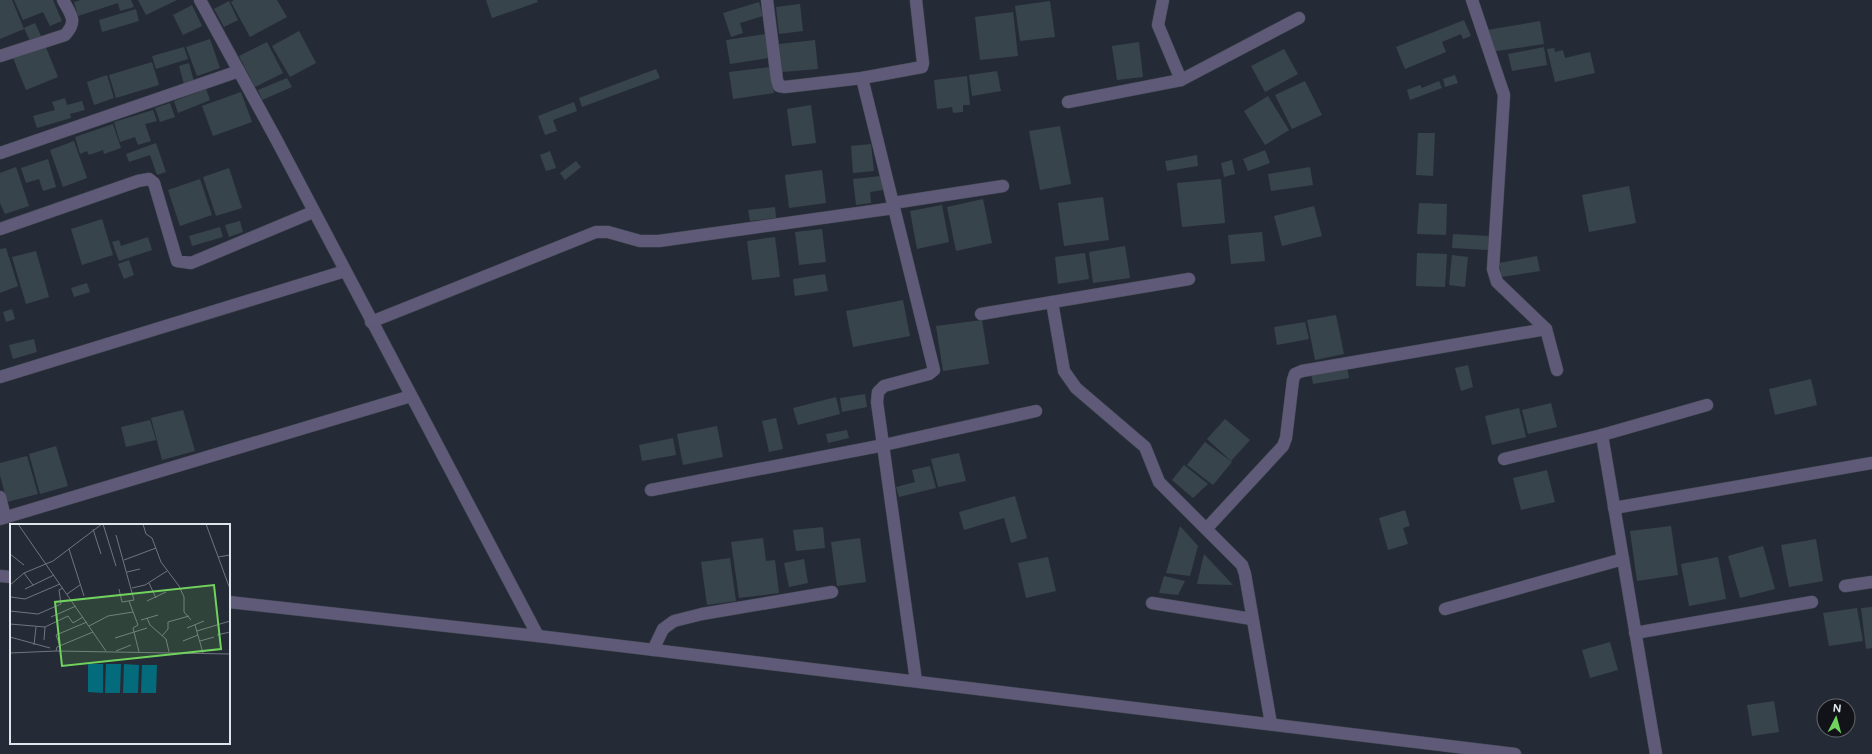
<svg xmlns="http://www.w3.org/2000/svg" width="1872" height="754" viewBox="0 0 1872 754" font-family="Figtree,sans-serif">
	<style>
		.building { fill: #37444c }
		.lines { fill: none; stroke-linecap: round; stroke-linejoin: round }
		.minor-casing { stroke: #434953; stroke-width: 13 }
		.minor { stroke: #5e5a78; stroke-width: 12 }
		.inset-road { fill: none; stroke: #70757e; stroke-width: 1 }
		.view { fill: #71d35e; fill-opacity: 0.15; stroke: #71d35e; stroke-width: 2 }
		.inset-edge { fill: none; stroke: #e0e4eb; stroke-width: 2 }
	</style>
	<rect width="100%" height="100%" fill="#252b36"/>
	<g class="building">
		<path d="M0 0H12L24 29 0 39Z"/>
		<path d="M14 0H53L62 21 50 26 43 12 23 20Z"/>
		<path d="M81 0H131L134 7 120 11 118 3 78 16 74 2Z"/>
		<path d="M138 0H177L146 15Z"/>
		<path d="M234 0H277L287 17 250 37 231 2Z"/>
		<path d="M486 0H537L538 2 492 18Z"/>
		<path d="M229 1 238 20 224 27 214 9Z"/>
		<path d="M1050 1 1055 37 1020 41 1015 6Z"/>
		<path d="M759 2 763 16 740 23 743 33 731 37 723 13Z"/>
		<path d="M800 4 803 31 779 34 776 7Z"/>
		<path d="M192 5 202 26 183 35 173 15Z"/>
		<path d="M136 9 139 21 102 32 99 20Z"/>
		<path d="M1013 12 1018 56 980 60 975 17Z"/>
		<path d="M1464 20 1471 36 1463 39 1461 34 1442 42 1446 52 1405 69 1396 47Z"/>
		<path d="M1540 21 1544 44 1490 52 1487 30Z"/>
		<path d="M35 23 41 36 30 41 24 28Z"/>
		<path d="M299 31 316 63 290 77 272 46Z"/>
		<path d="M765 34 768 58 730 64 726 40Z"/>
		<path d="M210 39 220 68 197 76 186 47Z"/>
		<path d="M815 40 818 69 782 72 779 44Z"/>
		<path d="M267 42 283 73 255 87 239 56Z"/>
		<path d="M1139 42 1143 77 1117 80 1112 46Z"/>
		<path d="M45 45 58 77 26 90 13 58Z"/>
		<path d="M184 47 188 59 156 69 152 56Z"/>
		<path d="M1544 47 1547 65 1512 71 1508 54Z"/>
		<path d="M1554 48 1555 52 1563 50 1565 58 1590 52 1595 73 1555 82 1547 49Z"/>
		<path d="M1284 49 1298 74 1265 92 1251 66Z"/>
		<path d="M152 62 159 85 116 98 109 75Z"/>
		<path d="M189 63 195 85 185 88 179 66Z"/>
		<path d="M770 67 774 93 733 99 729 72Z"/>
		<path d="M656 69 660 78 582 107 579 98Z"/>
		<path d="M997 71 1001 91 972 96 969 75Z"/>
		<path d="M107 75 114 98 94 105 87 82Z"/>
		<path d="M1455 75 1458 83 1445 87 1443 79Z"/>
		<path d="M967 76 970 105H963V112L953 113 952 107 937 109 934 80Z"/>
		<path d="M287 78 292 87 262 100 258 90Z"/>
		<path d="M1305 81 1322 115 1292 129 1275 95Z"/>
		<path d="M1439 81 1442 88 1410 100 1407 90 1420 85 1422 88Z"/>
		<path d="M206 89 210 100 178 113 174 101Z"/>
		<path d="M241 92 252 122 213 136 202 106Z"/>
		<path d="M1268 96 1289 130 1265 145 1244 111Z"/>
		<path d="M65 98 67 105 82 101 85 110 70 114 71 118 37 128 33 116 55 110 52 102Z"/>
		<path d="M574 102 577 111 553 120 557 131 545 135 538 116Z"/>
		<path d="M170 103 175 117 160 122 155 108Z"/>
		<path d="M811 105 816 143 792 146 787 109Z"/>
		<path d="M153 110 157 121 145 124 151 141 138 145 135 137 120 142 114 122Z"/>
		<path d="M113 124 121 148 104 154 103 150 89 155 87 151 80 154 75 137Z"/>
		<path d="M1060 126 1071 184 1040 190 1029 131Z"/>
		<path d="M1418 133H1435L1433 176 1416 175Z"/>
		<path d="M74 141 87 178 63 187 50 150Z"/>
		<path d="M156 143 166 172 157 175 150 155 129 162 126 154Z"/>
		<path d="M871 144 874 171 853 173 851 146Z"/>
		<path d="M1265 150 1270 163 1248 171 1243 159Z"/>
		<path d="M550 151 556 168 546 171 540 155Z"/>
		<path d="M1197 155 1198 166 1167 171 1165 161Z"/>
		<path d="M48 159 56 187 43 191 39 179 26 183 21 168Z"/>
		<path d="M1232 160 1235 174 1224 177 1221 163Z"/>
		<path d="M576 161 581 167 565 180 560 173Z"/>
		<path d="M16 167 29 206 5 214 0 203V173Z"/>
		<path d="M1310 167 1313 185 1271 191 1268 174Z"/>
		<path d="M229 168 242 208 216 216 203 177Z"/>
		<path d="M822 170 826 203 789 208 785 175Z"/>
		<path d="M881 176 883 190 870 192 871 203 856 205 853 179Z"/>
		<path d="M200 179 212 215 180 226 168 190Z"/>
		<path d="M1221 179 1225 223 1182 227 1177 183Z"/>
		<path d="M1629 186 1636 223 1589 232 1582 195Z"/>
		<path d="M1103 197 1109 240 1064 246 1058 203Z"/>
		<path d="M983 199 992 243 956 251 947 207Z"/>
		<path d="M1419 203 1447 204 1446 235 1417 234Z"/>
		<path d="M942 205 949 242 917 249 910 211Z"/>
		<path d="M1314 206 1322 236 1282 246 1274 216Z"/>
		<path d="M775 207 776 218 750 221 748 210Z"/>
		<path d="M102 219 113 255 82 265 71 229Z"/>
		<path d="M240 221 243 232 229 237 225 225Z"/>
		<path d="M220 227 223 237 192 246 189 236Z"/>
		<path d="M822 229 826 262 799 265 795 232Z"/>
		<path d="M1262 232 1265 261 1231 264 1228 235Z"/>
		<path d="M1453 234 1489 236 1488 250 1452 248Z"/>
		<path d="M148 237 152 250 119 261 112 242 119 240 121 246Z"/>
		<path d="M775 237 780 277 752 280 747 241Z"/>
		<path d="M1125 246 1130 278 1093 283 1089 252Z"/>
		<path d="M6 248 18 286 0 293V249Z"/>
		<path d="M36 251 49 297 26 304 12 257Z"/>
		<path d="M1085 253 1089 279 1058 284 1055 257Z"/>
		<path d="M1417 253 1447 254 1445 287 1416 286Z"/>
		<path d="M1452 255 1468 257 1465 287 1449 285Z"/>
		<path d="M1537 256 1540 271 1502 277 1499 263Z"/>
		<path d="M129 260 134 275 124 279 118 264Z"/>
		<path d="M825 274 828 291 795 296 793 279Z"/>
		<path d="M87 283 90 292 74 297 71 288Z"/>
		<path d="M903 300 910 336 853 347 846 311Z"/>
		<path d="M12 309 15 319 6 322 3 312Z"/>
		<path d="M1336 315 1344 354 1315 360 1307 320Z"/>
		<path d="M982 320 989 364 943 371 936 326Z"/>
		<path d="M1305 322 1309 339 1277 345 1274 327Z"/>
		<path d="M34 339 37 352 13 359 9 345Z"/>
		<path d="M1468 365 1473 387 1461 391 1455 368Z"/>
		<path d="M1347 367 1349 378 1313 384 1311 373Z"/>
		<path d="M1811 379 1817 405 1775 415 1769 389Z"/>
		<path d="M865 394 867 407 842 412 840 398Z"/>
		<path d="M836 397 840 414 798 425 793 408Z"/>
		<path d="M1551 403 1557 427 1528 434 1522 410Z"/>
		<path d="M1519 408 1526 437 1492 445 1485 416Z"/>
		<path d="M183 410 195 451 162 460 151 418Z"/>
		<path d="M776 418 783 449 769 452 762 421Z"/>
		<path d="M1225 419 1250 440 1231 461 1207 439Z"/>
		<path d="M150 420 156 440 126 447 121 427Z"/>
		<path d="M717 426 723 457 683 465 677 434Z"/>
		<path d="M847 430 849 438 828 443 826 434Z"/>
		<path d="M673 438 676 455 642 461 639 445Z"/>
		<path d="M1205 442 1232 462 1213 485 1187 465Z"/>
		<path d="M56 446 68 486 40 494 29 454Z"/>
		<path d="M959 453 966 481 938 487 931 459Z"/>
		<path d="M27 456 38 494 7 502 0 475V463Z"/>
		<path d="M1184 465 1208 484 1193 498 1172 480Z"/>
		<path d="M930 466 936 488 899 497 896 487 915 482 912 470Z"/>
		<path d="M1547 470 1555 502 1521 510 1513 478Z"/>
		<path d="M1015 496 1027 538 1011 543 1004 518 964 530 959 512Z"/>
		<path d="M1405 510 1410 526 1403 528 1408 544 1388 550 1379 518Z"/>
		<path d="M1180 526 1198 546 1190 576 1166 573Z"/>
		<path d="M1671 526 1678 575 1637 581 1630 531Z"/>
		<path d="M823 527 825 548 796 551 793 530Z"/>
		<path d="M763 538 766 561 775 560 779 593 739 598 731 542Z"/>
		<path d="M860 538 866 582 837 586 831 542Z"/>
		<path d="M1816 539 1823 581 1789 587 1781 545Z"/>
		<path d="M1763 546 1775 589 1740 598 1728 556Z"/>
		<path d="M1204 554 1233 585 1197 584Z"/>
		<path d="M1048 557 1056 591 1026 598 1018 563Z"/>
		<path d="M1718 557 1726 599 1689 606 1681 564Z"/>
		<path d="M730 558 736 601 707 605 701 562Z"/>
		<path d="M804 559 808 583 789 587 784 563Z"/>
		<path d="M1164 576 1185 581 1178 595 1159 593Z"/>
		<path d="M1872 607V648L1866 649 1861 608Z"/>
		<path d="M1857 608 1863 641 1829 646 1823 613Z"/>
		<path d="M1610 642 1618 670 1590 678 1582 650Z"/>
		<path d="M1774 701 1779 732 1752 736 1747 705Z"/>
	</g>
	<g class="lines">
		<defs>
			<g id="minor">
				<path d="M200 0 276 139 538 636"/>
				<path d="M767 0 777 80 779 86 785 87 862 78 922 67 923 63 916 0"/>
				<path d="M1163 0 1158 25 1181 80"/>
				<path d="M1472 0 1504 95 1493 269 1497 282 1546 329 1557 370"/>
				<path d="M0 56 65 35C78 21 71 15 63 0"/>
				<path d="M862 78 934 370 929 374 884 386 878 392 877 402 916 681"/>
				<path d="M1068 102 1181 80 1299 18"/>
				<path d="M0 153 239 71"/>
				<path d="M893 203 1003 186"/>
				<path d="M0 229 138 181 149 179 154 183 177 261 191 263 313 212"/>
				<path d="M1052 302 1064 371 1076 388 1145 447 1159 482 1242 565 1245 574 1271 724"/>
				<path d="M981 314 1189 279"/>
				<path d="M371 322 596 232H608L640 241H659L894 208"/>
				<path d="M0 377 345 271"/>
				<path d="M1602 435 1656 754"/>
				<path d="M1504 459 1602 435 1707 405"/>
				<path d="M651 490 884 445 1036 411"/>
				<path d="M0 497 5 517"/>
				<path d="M1614 508 1872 463"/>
				<path d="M0 519 411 396"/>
				<path d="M1207 528 1283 446 1286 438 1293 380 1295 374 1302 371 1546 329"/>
				<path d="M0 576 11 577"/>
				<path d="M1845 586 1872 582"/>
				<path d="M229 602 538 636 1515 754"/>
				<path d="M1152 603 1252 619"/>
				<path d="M1445 609 1623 559"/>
				<path d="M1635 633 1812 602"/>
				<path d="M653 650 663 629 674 621 702 614 832 592"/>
			</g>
		</defs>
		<use href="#minor" class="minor-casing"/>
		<use href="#minor" class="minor"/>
	</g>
	<g transform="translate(10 524)">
		<rect width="220" height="220" fill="#252b36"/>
		<path d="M78 140H93V169L78 168ZM96 140H111L110 169H95ZM114 140 129 141 128 169H113ZM132 141H147L146 169H131Z" fill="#046b7d"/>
		<path class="inset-road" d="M8 0 96 127M93 0 106 42M133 0 136 10 142 14 151 38 169 62 174 73V88L181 96M196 0 220 65M83 5 91 30M106 11 124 76 112 78 109 65M59 25 74 72M0 30 14 41M208 33 220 31M114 36 146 24M117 48 130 45M14 49 23 61M139 59 146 74M0 61 14 49 43 37 92 0M122 64 135 61 157 47M15 65 44 51M0 66V82M57 70 70 61M1 73 15 75 50 60M119 77 128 101 123 104 129 128M137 77 156 68M0 87 28 90 51 80 49 66 53 64M41 93 66 82M137 94 140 101 156 115 159 128M131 96 148 91M0 100 35 103 58 92 63 99 73 93M185 101 193 129M79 102 98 92 123 88M177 104 194 97M187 107 220 97M207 111 220 108M152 112 158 105V98L179 92M0 113 40 124M105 114 137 104M34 116 35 103M173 117 188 111M190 117 204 113M24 121 26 103M50 122 46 111 77 98M46 127 47 123 83 108M106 127 121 121M0 129 46 127 220 130"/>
		<path class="view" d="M204 61 211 125 52 142 45 78Z"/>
		<rect width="220" height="220" class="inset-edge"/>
	</g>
	<g transform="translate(1836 718) rotate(6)"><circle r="19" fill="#111318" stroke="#64676c"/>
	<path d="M0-3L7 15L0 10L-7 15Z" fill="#71d35e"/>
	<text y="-6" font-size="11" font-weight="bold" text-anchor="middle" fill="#e0e4eb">N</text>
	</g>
</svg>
